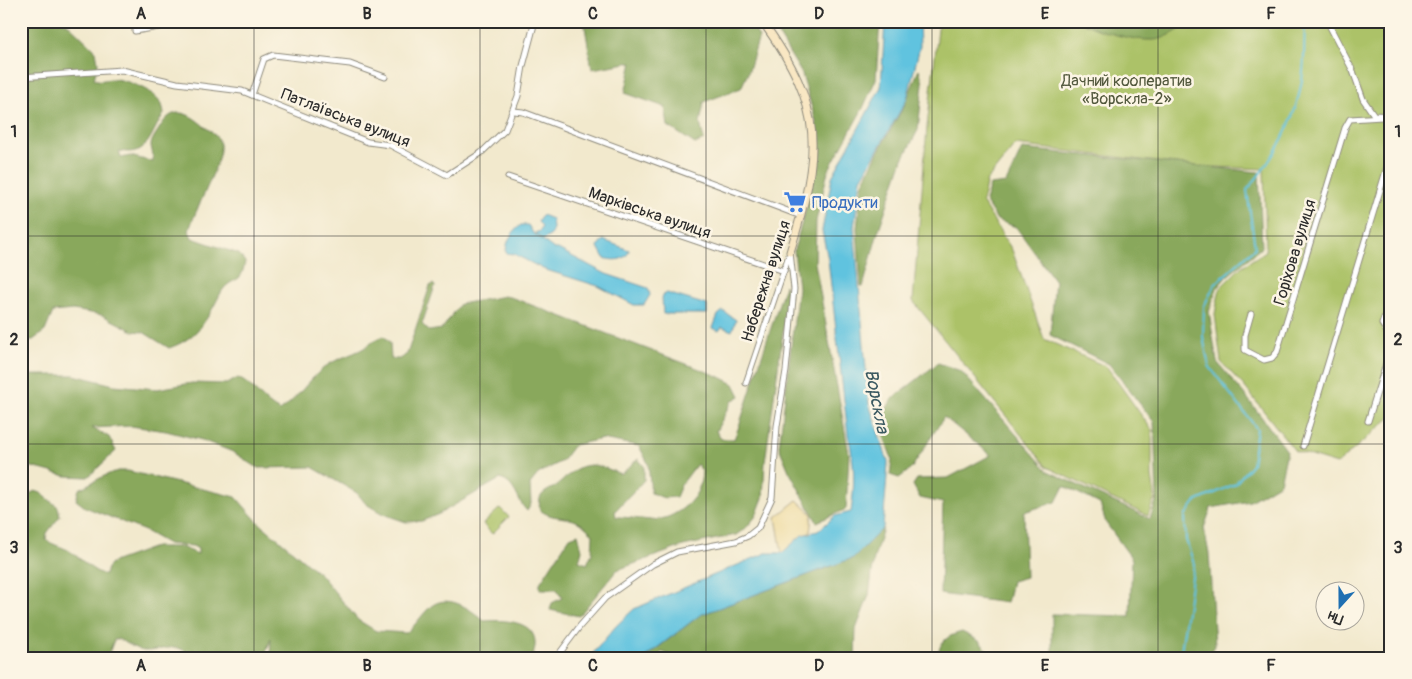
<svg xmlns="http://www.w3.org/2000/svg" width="1412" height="679" viewBox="0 0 1412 679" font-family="Pangolin,sans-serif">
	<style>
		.green { fill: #acc267; stroke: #6c7649 }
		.forest { fill: #89a85c; stroke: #5a6a44 }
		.sand { fill: #eeda9e; stroke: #8c8264 }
		.water { fill: #61c3df; stroke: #467785 }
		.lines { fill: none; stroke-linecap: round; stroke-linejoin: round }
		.stream { stroke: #61c3df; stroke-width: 2 }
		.street-casing { stroke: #8e8a7c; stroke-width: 7 }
		.secondary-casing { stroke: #8e8a7c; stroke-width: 9 }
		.street { stroke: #fff; stroke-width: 5 }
		.secondary { stroke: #f9e7c3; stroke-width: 7 }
		.grid { fill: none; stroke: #2b2b2b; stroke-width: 1; stroke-opacity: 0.55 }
		.labels { text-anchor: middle; stroke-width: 5; stroke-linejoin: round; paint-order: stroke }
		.park-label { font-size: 16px; fill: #52583d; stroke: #fcf5e5 }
		.street-label { font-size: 16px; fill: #2b2b2b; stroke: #fcf5e5 }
		.shop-label { font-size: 16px; fill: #366cbe; stroke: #fcf5e5; text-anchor: start }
		.water-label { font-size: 18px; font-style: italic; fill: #3b5961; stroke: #fcf5e5 }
		.neatline { fill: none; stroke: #2b2b2b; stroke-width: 2 }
		.grid-label { font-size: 16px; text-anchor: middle; font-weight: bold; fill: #2b2b2b }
	</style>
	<rect width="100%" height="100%" fill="#fcf5e5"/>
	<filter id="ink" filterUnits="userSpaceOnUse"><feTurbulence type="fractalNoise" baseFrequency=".02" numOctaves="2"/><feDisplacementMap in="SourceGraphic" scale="10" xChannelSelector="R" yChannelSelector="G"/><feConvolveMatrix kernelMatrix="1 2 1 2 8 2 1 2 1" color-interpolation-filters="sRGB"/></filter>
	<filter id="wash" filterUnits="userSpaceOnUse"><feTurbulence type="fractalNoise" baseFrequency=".0096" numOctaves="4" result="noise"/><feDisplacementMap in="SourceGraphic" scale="20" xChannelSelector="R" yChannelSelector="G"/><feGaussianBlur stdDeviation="1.12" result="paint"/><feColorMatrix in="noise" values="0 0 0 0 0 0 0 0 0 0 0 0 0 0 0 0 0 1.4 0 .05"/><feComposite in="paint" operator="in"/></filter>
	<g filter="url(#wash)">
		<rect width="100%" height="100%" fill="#f2e9cd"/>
		<g class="green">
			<path d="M939 21H1391V417L1337 464 1295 451 1244 386 1221 362 1215 314 1220 288 1241 267 1266 251 1264 169 1193 166 1015 145 987 180 982 202 1012 250 1044 339 1107 367 1152 430V476L1155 497 1148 516 1047 467 913 301 927 127Z"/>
			<path d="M500 508 509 517 492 534 483 524Z"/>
		</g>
		<g class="forest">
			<path d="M21 21H61L67 23 96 51 98 63 94 79C102 82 105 79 113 79 125 79 148 89 156 97 162 102 163 107 164 114 149 134 150 157 119 151L121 158 130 156 153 162C154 156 152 152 151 146 151 140 156 134 159 129 172 105 187 111 205 127 211 131 218 136 220 144 223 161 194 211 189 231L192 238 239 254 245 262C241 284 237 276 225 287 221 291 218 299 215 304 204 325 193 340 169 348L143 332 133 331 102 315 73 310 53 312 45 331 33 340H24L21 337V292L26 296 28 290 21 286V90L23 94 28 93 29 73 21 72Z"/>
			<path d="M584 21 750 22 759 37 748 73 741 88 704 102 700 123 704 140 695 144 668 126 665 107 625 93 632 62 592 69Z"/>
			<path d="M770 21H880L876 79 863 108 828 171 816 221 815 263 849 454 846 509 817 522 789 471 779 447 798 288 794 250 808 201 816 152V122L802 74Z"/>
			<path d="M1080 21H1192C1182 28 1165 40 1153 40 1133 41 1097 31 1080 21Z"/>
			<path d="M919 69 923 83 918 130 903 159 878 232 863 287 861 286 857 228 862 185 878 152 904 106Z"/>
			<path d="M1022 149 1259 172 1262 247 1226 277 1217 288 1209 312 1217 362 1245 395 1287 451 1280 483 1250 501 1211 508 1204 528 1209 554 1215 646 1207 658H1052V614L1130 616 1132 559 1106 523 1100 504 1064 486 1056 502 1024 512 1026 577 1012 581 1007 603 940 594 943 503 920 498 913 485 917 479 948 478 991 455 944 417 911 469 899 478 890 475 892 459 879 423 892 399 938 363 961 371 1048 471 1150 519 1157 498 1154 422 1109 364 1050 335 1055 281 1016 227 997 220 985 201 990 185 1006 183Z"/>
			<path d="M433 284 435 286 422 324 429 331 442 329 460 304 505 296 513 298 718 376 734 384 740 396 732 401 716 431 721 439H734L738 429 785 285 788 296 765 462 763 498 756 516 746 528 736 535 683 546 617 570 579 616 550 610 552 603 562 598 557 589H540V583L570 537 578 534 582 550 579 561 587 564 592 553 593 534C586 528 580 521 570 519 558 516 550 518 540 510 536 489 550 493 561 482 571 473 577 466 591 465 601 465 612 471 621 474L638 459 644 466V480L615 511 616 517C643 517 658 527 682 509 696 498 701 489 702 471L697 464 681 485 676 497 664 498 651 493 648 463 639 446 602 439 574 445 562 461 538 474 530 484 531 504 527 511C516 500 516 483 500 479L439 514 422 521 406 522 383 514 366 504 357 493 312 467 258 468 233 452 202 440 166 431 131 426 92 428 109 437 116 451 88 477 66 476 21 464V375H74L114 385 157 389 192 383 227 384 238 378C255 386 263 403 280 411 298 398 309 379 325 367 337 358 352 355 364 348 371 343 376 339 384 336L390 343 391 359H400L407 354 430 286Z"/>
			<path d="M118 471H128L236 497 257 521 320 574 358 620 376 631 406 633C415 626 420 617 428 609 445 591 470 608 484 621 510 619 546 622 532 658H270L271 638 264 658H192C178 639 162 652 144 651 139 651 123 641 118 639L114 640 107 658C84 658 39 644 21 658V489L29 494 35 491 41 493 58 507 60 516 47 533 46 540C53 545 60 546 68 550 81 558 91 571 105 575L107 568 113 562 155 547H181L198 554V549L193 546 168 544 145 531 85 507 76 500 79 489C92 483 105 474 118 471Z"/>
			<path d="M883 528 874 558 869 595 856 629 855 658H678L662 652 656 658H645L700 615 853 558Z"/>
			<path d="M962 632 979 641 994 658H921L928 653H938C942 639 948 636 962 632Z"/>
		</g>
		<path class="sand" d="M797 500 812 514 810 533 802 535 782 553 776 517Z"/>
		<g class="water">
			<path d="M885 21H919L920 46 907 99 861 179 854 227 869 404 888 462 883 528 853 558 700 615 644 658H589L616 626 634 609 766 553H782L802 535 818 531 835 516 851 512C855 485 855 462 848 435L828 259 822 231 832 177 881 87Z"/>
			<path d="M542 215 552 219 553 228 551 235 543 240 535 233 540 231 542 226 538 222Z"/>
			<path d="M521 225H528L533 233 554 249H558L606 274 648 288 650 295 644 305H634L598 286 543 269 514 254 506 253C506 241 512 232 521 225Z"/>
			<path d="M603 240 629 250C627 261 613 261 604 258L598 247Z"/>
			<path d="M667 293 707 305V314H663L662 296Z"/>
			<path d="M723 311 736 320 732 331 722 327 719 331 713 328 718 315Z"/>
		</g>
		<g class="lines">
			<path class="stream" d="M1180 658 1194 564 1186 540 1185 516 1195 502 1235 484 1252 464 1257 429 1209 366 1203 337 1204 306 1215 284 1255 248 1247 190C1275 157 1295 123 1302 80 1305 61 1304 40 1305 21"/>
		</g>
	</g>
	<g filter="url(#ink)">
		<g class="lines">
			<defs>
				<g id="street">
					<path d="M1327 21 1353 71 1363 99 1374 115 1391 116"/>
					<path d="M135 31 195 21"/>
					<path d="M21 77 122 70 177 83 242 91 368 142 390 145 447 175 481 153 505 130 518 96 523 66 535 21"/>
					<path d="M252 95 264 59 273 55 350 64 385 77"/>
					<path d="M514 111 523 112 801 216"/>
					<path d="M508 177 784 271"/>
					<path d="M1251 314 1245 335V350L1264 360 1272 358 1277 352 1345 128 1350 119 1382 117"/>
					<path d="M1391 314 1384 318 1382 324 1391 338"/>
					<path d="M746 383 789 255"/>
					<path d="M1368 421 1391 348"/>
					<path d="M1303 446 1391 154"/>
					<path d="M556 658 580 626 605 598 653 564 677 552 736 541 748 536 758 528 772 498 777 426 786 371 794 289 790 252"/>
				</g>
				<path id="secondary" d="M762 21C826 109 821 152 790 252"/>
			</defs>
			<use href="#street" class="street-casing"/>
			<use href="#secondary" class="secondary-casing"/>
			<use href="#street" class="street"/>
			<use href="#secondary" class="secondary"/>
		</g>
	</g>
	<path class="grid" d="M254 21V658M480 21V658M706 21V658M932 21V658M1158 21V658M21 236H1391M21 444H1391"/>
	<defs>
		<symbol id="supermarket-bare" viewBox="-9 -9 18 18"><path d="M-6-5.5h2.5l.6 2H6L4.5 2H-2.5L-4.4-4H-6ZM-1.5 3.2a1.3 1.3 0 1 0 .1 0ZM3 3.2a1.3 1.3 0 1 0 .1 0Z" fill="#3f7fe0" stroke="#fcf5e5" stroke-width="2.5" paint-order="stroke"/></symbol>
	</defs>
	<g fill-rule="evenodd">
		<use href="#supermarket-bare" x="779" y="186" width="32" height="32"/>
	</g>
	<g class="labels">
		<g class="park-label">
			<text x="1127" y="86">Дачний кооператив<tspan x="1127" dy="18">«Ворскла-2»</tspan></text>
		</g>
		<g class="street-label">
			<text transform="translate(346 117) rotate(21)" y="6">Патлаївська вулиця</text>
			<text transform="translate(650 212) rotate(19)" y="6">Марківська вулиця</text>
			<text transform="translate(1294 252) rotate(-73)" y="6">Горіхова вулиця</text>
			<text transform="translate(765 281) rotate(-72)" y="6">Набережна вулиця</text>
		</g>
		<g class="shop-label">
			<text x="812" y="208">Продукти</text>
		</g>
		<g class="water-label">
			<text transform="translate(877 401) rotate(79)" y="6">Ворскла</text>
		</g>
	</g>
	<rect width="1412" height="679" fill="none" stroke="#fcf5e5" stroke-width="55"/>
	<g transform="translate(1340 606) rotate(201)"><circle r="24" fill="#fcf5e5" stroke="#a8a49b"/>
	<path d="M0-4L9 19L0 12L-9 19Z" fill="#1f6fb2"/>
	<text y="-8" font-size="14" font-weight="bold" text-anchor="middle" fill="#2b2b2b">Пн</text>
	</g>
	<rect x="28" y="28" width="1356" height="624" class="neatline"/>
	<g class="grid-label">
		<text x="141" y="19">A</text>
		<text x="367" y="19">B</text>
		<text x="593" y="19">C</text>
		<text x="819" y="19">D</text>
		<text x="1045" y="19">E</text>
		<text x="1271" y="19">F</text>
		<text x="14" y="137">1</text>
		<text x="1398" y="137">1</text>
		<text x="14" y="345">2</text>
		<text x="1398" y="345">2</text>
		<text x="14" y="553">3</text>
		<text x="1398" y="553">3</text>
		<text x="141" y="671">A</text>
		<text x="367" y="671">B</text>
		<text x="593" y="671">C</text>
		<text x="819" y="671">D</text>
		<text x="1045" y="671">E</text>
		<text x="1271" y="671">F</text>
	</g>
</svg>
